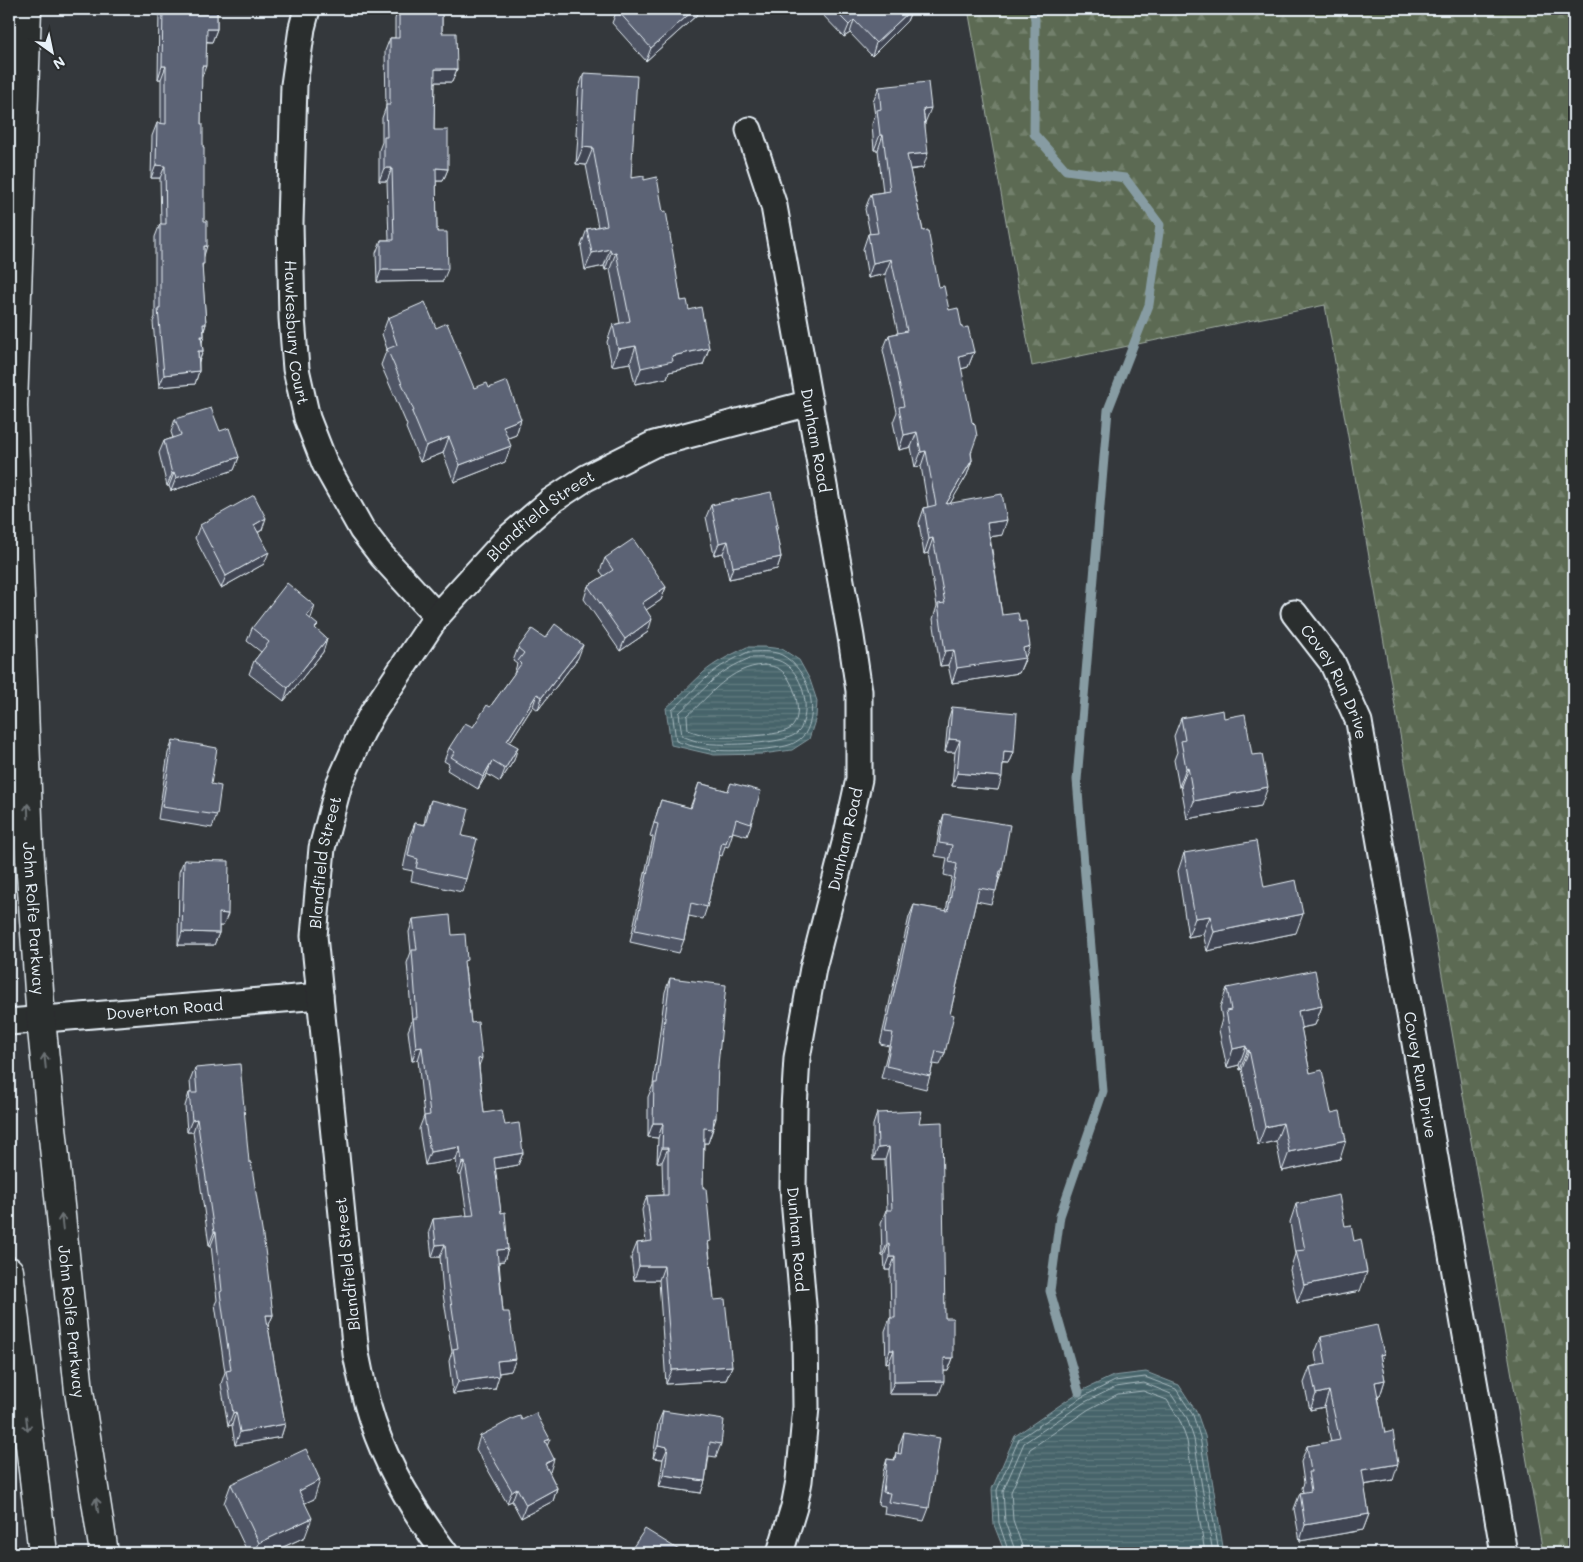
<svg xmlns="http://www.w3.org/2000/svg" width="1583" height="1562" viewBox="0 0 1583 1562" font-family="Mali,sans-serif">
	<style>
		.forest { fill: url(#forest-firs); stroke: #a2aea5 }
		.water { fill: url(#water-rules); stroke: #879ca3 }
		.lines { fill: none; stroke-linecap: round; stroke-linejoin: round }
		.shore { stroke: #a7b9bf; stroke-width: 1 }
		.stream { stroke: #879ca3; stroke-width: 9 }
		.street-casing { stroke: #e8f1f8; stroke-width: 29 }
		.secondary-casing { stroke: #e8f1f8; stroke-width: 31 }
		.street { stroke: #2a2d2e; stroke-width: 25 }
		.secondary { stroke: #2a2d2e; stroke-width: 28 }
		.wall { fill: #4f5565; stroke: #e8f1f8 }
		.shaded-wall { fill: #404552; stroke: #e8f1f8 }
		.building { fill: #5c6375; stroke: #e8f1f8 }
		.oneway { stroke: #6c7275 }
		.labels { text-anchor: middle; stroke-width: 4.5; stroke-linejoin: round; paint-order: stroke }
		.street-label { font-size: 16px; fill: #e8f1f8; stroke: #2a2d2e }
	</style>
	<defs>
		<pattern id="forest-firs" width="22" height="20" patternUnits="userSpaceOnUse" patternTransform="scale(1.25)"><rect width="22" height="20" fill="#5b6a52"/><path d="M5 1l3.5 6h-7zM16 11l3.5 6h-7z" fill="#73806c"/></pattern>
		<pattern id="water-rules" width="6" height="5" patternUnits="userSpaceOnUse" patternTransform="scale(1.25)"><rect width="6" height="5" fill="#46646a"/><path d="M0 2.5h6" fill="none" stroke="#617b80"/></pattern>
	</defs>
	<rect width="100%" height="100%" fill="#34383c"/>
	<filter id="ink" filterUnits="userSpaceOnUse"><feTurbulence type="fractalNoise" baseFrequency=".02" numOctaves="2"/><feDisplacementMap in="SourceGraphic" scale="10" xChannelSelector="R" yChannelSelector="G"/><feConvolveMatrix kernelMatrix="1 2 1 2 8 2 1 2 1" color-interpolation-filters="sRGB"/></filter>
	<g filter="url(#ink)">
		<path class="forest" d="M968 9H1574V1553H1543L1325 305 1032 366Z"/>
		<g class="water">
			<path d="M747 647H765L782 649 799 660 810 680 817 701 816 717 809 739 792 750 762 754 714 755 671 745 666 708C679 697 690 685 703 673 715 662 731 655 747 647Z"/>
			<path d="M1146 1372 1179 1385 1197 1413 1205 1436 1224 1553H1005L994 1525 992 1489 1015 1436 1079 1392 1113 1376Z"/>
		</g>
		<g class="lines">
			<g class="shore">
				<path d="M748 652C758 652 772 650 782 655 808 669 820 709 805 734 802 738 794 744 789 745 774 750 730 752 713 750 701 749 688 745 676 741L672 710C685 700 695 687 707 677 719 666 734 659 748 652Z"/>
				<path d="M750 658C759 658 768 657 777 660 800 667 810 701 803 722 802 725 801 730 798 732 788 744 732 745 715 744 704 744 692 740 682 736L679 713C690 703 699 693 710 683 721 672 736 664 750 658Z"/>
				<path d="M764 665C772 666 779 667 785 674 795 685 804 716 791 728 783 736 728 738 715 737 706 736 696 733 688 730L687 716C711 695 729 667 764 665Z"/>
				<path d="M1009 1553 999 1523 997 1490 1019 1439 1082 1397 1115 1381 1145 1377 1176 1389 1193 1415 1200 1437 1219 1553"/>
				<path d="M1016 1553 1005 1522 1003 1491 1024 1443 1085 1402 1116 1387 1144 1383 1171 1394 1187 1418 1194 1439 1213 1553"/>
				<path d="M1023 1553 1022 1546 1013 1520 1011 1492 1030 1449 1089 1409 1118 1394 1143 1391 1167 1400 1180 1421 1187 1441 1205 1553"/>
			</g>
			<path class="stream" d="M1033 9 1035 20 1034 134 1066 170 1125 178 1160 225 1149 305 1108 410 1077 780 1103 1091 1060 1216 1050 1291 1079 1392"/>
			<defs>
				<g id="street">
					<path id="s1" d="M307 9 302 28 294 85 290 223 292 318 296 369 307 418 325 464 362 530 382 556 437 616"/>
					<path id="s2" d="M749 130 774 206 851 637 859 691V779L845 843 813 968 797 1058 794 1108 793 1187 805 1328 806 1407 799 1481 794 1507 780 1553"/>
					<path id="s3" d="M1294 613 1332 662 1359 722 1504 1553"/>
					<path id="s4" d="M9 1022 320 996"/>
					<path id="s5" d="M445 1553C412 1509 383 1461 368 1407 363 1390 360 1372 356 1354L314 936 322 848 339 784 362 732 373 712 437 616 508 538 551 501 586 478 654 444 810 403"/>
				</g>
				<g id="secondary">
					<path id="s6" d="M27 9 13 406 29 845 41 1020 79 1391 104 1553"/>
					<path d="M9 1271 43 1553"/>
				</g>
			</defs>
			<use href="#street" class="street-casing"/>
			<use href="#secondary" class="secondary-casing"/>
			<use href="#street" class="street"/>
			<use href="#secondary" class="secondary"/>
		</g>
		<g class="wall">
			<path d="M159 9H217V29L212 42H206L201 79V124L203 147 204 254 202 270 206 324 204 331V336L202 342 203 351 199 362V371L195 384 159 387 153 322 155 317V237L160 224H161L160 178H151L152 136 157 123H161V79H158Z"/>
			<path d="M398 9H442V33L457 69 452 82H435L434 130 448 169 443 181H436L437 232 443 281 377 282 376 253 381 240H389L387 181H379V150L382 142V118L386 107 385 51 390 38H395V19Z"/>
			<path d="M618 9H701L699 13 646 61 612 23 617 10Z"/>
			<path d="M821 9H912L907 21 872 56 850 33 844 37 820 12Z"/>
			<path d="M584 73 631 178 644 180 663 212 681 301 689 310 709 348 703 365 669 372 667 378 635 384 630 363 612 366 607 342 613 325 620 323 610 269 605 270 604 266 585 270 581 246 587 229 598 227 586 165 576 164 578 136H576L578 90Z"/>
			<path d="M879 87 925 123 923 168 910 170 923 231 939 287 949 310 962 328 974 352 968 367 961 369 972 460 967 475 950 503 1002 535 990 537 1002 615 1025 661 1024 662 1019 673 952 683 948 665 940 666 933 619 937 606 928 553 924 554 919 523 924 508 928 507 921 466 915 467 911 447 899 450 893 422 897 412 883 350 889 335 898 333 885 274 868 278 863 249 868 234H870L865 209 871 194 883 192 878 150H874L872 124 875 116 873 102Z"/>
			<path d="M388 318 436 328 474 388H489L521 419 516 435 508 438 505 462 454 482 443 453 420 462 406 428 407 425 381 365 387 349 382 334Z"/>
			<path d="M175 419 220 431 239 457 234 470 171 491 169 486H167L159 453 164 441 173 438 171 432Z"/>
			<path d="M711 505 778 525 776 531 781 557 777 569 729 579 723 553 714 555 706 517Z"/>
			<path d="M200 525 262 530 258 533 264 564 221 588 195 538Z"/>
			<path d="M605 558 666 587 661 600 646 610 648 632 620 651 584 599 588 586 604 576 600 571Z"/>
			<path d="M311 618 310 619 316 630 327 639 323 652 284 701 249 674 254 661 261 652 247 641 252 628Z"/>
			<path d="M545 638 578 658 538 710 533 706 510 742 514 760 500 782 487 774 478 789 447 770 449 764 444 761 449 748 473 727 490 707 514 674 517 664 513 661 518 648Z"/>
			<path d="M952 707 1014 752 1009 764H1003L998 790 952 786 955 752H945L948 720Z"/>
			<path d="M1181 718H1224L1261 806 1187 819 1181 786 1179 787 1174 760 1177 752 1174 736Z"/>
			<path d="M173 740 211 784 217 815 212 828 158 819 168 753Z"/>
			<path d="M699 783 728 791 731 783 751 824 747 836 733 832 728 847 725 846 722 856 719 855 707 907 703 919 689 916 684 940 679 953 630 942 653 837 650 836 661 800 690 808Z"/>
			<path d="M431 800 462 836 466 879 462 892 411 881 413 871 403 869 410 835 415 823 424 825 426 813Z"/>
			<path d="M944 814 1002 871 991 904 976 901 950 1014 945 1053 940 1065 933 1064 930 1076 926 1089 881 1078 889 1046 880 1044 909 917 914 905 946 911 952 877 944 875 947 858 935 856 940 826Z"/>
			<path d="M1184 853 1264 887 1296 933 1207 951 1203 934 1188 937 1178 871Z"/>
			<path d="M184 860 223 926H219V933L214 945H178L179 872Z"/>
			<path d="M413 919 452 935 465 967 471 1023 479 1066 484 1113 505 1125 523 1153 518 1165 495 1169 501 1213 508 1249 504 1261 499 1262 503 1312 511 1371 499 1373 495 1389 453 1394 449 1361 452 1352 443 1294 440 1257H432L429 1231 433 1219 467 1216 461 1175H458L456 1160 425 1165 419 1129 424 1116 418 1060 412 1061 408 1031 412 1021 407 963 411 952 409 932Z"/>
			<path d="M670 978 718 1065 713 1129 708 1143H704L703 1188 714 1300 732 1366 726 1380 666 1384 659 1280H634L631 1258 637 1243 646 1242 642 1210 647 1196 663 1195 662 1162H657L658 1138 648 1137V1097L653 1085 665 992Z"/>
			<path d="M1227 988 1322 1006 1315 1025 1301 1028 1310 1073 1340 1159 1282 1171 1276 1141 1258 1145 1242 1069 1240 1070 1239 1065 1227 1068 1219 1030 1222 1019 1220 1007Z"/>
			<path d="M195 1068 249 1162 273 1315 268 1327 285 1424 281 1437 235 1445 232 1425 228 1426 221 1384 225 1372 215 1304 217 1300 211 1245H209L193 1132H187L185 1106 189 1093H191L190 1081Z"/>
			<path d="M877 1113 919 1123 945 1318 953 1358 948 1371H944L939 1394H889V1362L886 1363 885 1331 890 1318H891L890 1270H885L884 1256H882L881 1223 886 1210H887L885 1160H873V1125Z"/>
			<path d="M1296 1204 1345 1226 1360 1291 1297 1303 1290 1270 1295 1254 1290 1222Z"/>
			<path d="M1321 1337 1381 1361 1385 1380 1380 1396H1378L1393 1480 1364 1485 1369 1514 1363 1530 1300 1541 1294 1509 1300 1493 1303 1492 1302 1488 1304 1483 1301 1462 1307 1446 1331 1442 1324 1407 1310 1410 1304 1383 1310 1367 1317 1365 1315 1353Z"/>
			<path d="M663 1411 721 1444 716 1457 709 1456 705 1481 701 1493 659 1487 663 1459 653 1458 658 1423Z"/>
			<path d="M522 1420 547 1446 550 1472H549L557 1488 553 1501 521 1518 512 1501 507 1503 476 1449 480 1436Z"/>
			<path d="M904 1432 929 1508 924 1521 884 1514 885 1506 878 1505 883 1472 887 1459 894 1460 896 1453 898 1454 899 1445Z"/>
			<path d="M231 1484 314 1499 304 1503 305 1537 270 1553H248L224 1503Z"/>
		</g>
		<g class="shaded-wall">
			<path d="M695 9H701L699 13 646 61 651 48Z"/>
			<path d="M912 9 907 21 872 56 876 43Z"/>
			<path d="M854 20 850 33 844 37 849 25Z"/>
			<path d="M207 29H217L212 42 202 41Z"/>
			<path d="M162 66H166L161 79H158Z"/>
			<path d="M202 66H206L201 79Z"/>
			<path d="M435 69H457L452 82H430Z"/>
			<path d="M931 108 925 123 923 109Z"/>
			<path d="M880 135H883L878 150H874Z"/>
			<path d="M583 147 593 148 586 165 576 164Z"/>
			<path d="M928 153 923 168 902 170 907 155Z"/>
			<path d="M156 165 165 166 160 178H151Z"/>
			<path d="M384 168H392L387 181H379Z"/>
			<path d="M436 168 448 169 443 181H431Z"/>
			<path d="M204 246H207L203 259Z"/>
			<path d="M610 249 604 266 585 270 592 253Z"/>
			<path d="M616 252 610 269 605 270 611 253Z"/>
			<path d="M891 259 885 274 868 278 873 263Z"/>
			<path d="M448 269 443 281 377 282 381 270Z"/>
			<path d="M203 324H206L202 336H204L200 348Z"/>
			<path d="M636 346 630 363 612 366 618 349Z"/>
			<path d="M709 348 703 365 669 372 667 378 635 384 641 368 672 356Z"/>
			<path d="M198 351H203L198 363Z"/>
			<path d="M974 352 968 367 953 371 959 356Z"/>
			<path d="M199 371 195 384 159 387 164 375Z"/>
			<path d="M521 419 516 435 497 442 503 426Z"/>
			<path d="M917 432 911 447 899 450 904 435Z"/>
			<path d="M449 437 443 453 420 462 426 446Z"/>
			<path d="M511 446 505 462 454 482 460 465Z"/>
			<path d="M926 451 921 466 915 467 921 452Z"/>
			<path d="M239 457 234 470 171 491 176 478Z"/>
			<path d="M972 460 967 475 941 519 946 504Z"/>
			<path d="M174 473 169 486H167L172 474Z"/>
			<path d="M266 518 262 530 249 537 254 525Z"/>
			<path d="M1007 520 1002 535 982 538 987 523Z"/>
			<path d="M933 538 928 553 924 554 929 539Z"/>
			<path d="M728 541 723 553 714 555 719 543Z"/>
			<path d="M269 552 264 564 221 588 226 576Z"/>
			<path d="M781 557 777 569 729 579 733 567Z"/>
			<path d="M666 587 661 600 637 616 642 603Z"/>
			<path d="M315 606 311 618 303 629 307 616Z"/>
			<path d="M652 619 648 632 620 651 625 639Z"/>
			<path d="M327 639 323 652 284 701 288 688Z"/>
			<path d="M583 645 578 658 538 710 542 697Z"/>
			<path d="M1030 646 1019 673 952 683 957 668 1023 648Z"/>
			<path d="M954 650 948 665 940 666 945 651Z"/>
			<path d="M537 694 533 706 503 753 507 741Z"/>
			<path d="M949 739 960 740 955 752H945Z"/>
			<path d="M518 747 514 760 500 782 505 769Z"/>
			<path d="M1004 751 1014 752 1009 764 999 763Z"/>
			<path d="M492 761 487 774 478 789 483 777Z"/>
			<path d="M1188 767 1181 786 1179 787 1186 768Z"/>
			<path d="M957 773 1002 777 998 790 952 786Z"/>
			<path d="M1268 787 1261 806 1187 819 1194 801Z"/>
			<path d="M219 913 228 914 223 926H214Z"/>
			<path d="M1303 914 1296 933 1207 951 1214 932Z"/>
			<path d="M1210 916 1203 934 1188 937 1195 918Z"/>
			<path d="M182 932 219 933 214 945H178Z"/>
			<path d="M1322 1006 1315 1025 1291 1030 1298 1011Z"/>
			<path d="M1246 1046 1239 1065 1227 1068 1233 1049Z"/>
			<path d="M422 1047 418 1060 412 1061 416 1048Z"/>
			<path d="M1249 1050 1242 1069 1240 1070 1247 1051Z"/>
			<path d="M482 1058 477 1071 478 1059Z"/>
			<path d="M714 1118H716L708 1143H699L704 1128Z"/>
			<path d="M197 1119 193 1132H187L192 1120Z"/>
			<path d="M653 1123H663L658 1138 648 1137Z"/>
			<path d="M1283 1123 1276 1141 1258 1145 1265 1127Z"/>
			<path d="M1346 1140 1340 1159 1282 1171 1289 1152Z"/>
			<path d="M460 1147 456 1160 425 1165 430 1152Z"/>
			<path d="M889 1147 885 1160H873L878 1148Z"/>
			<path d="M662 1148H668L662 1162H657Z"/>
			<path d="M523 1153 518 1165 489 1170 494 1158Z"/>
			<path d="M465 1162 461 1175H458L462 1163Z"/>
			<path d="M214 1232H216L211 1245H209Z"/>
			<path d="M889 1243 884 1256H882L887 1244Z"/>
			<path d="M445 1244 440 1257H432L436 1245Z"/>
			<path d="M508 1249 504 1261 493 1262 497 1250Z"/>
			<path d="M890 1257H895L890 1270H885Z"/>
			<path d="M639 1266H664L659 1280H634Z"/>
			<path d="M1367 1272 1360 1291 1297 1303 1304 1285Z"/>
			<path d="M266 1315H273L268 1327 261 1328Z"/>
			<path d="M890 1350H894L889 1362 886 1363Z"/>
			<path d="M1384 1354 1378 1370 1380 1355Z"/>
			<path d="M944 1358H953L948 1371H939Z"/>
			<path d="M516 1359 511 1371 492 1374 497 1361Z"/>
			<path d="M732 1366 726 1380 666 1384 672 1370Z"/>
			<path d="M499 1376 495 1389 453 1394 458 1382Z"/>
			<path d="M1385 1380 1380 1396 1369 1398 1375 1382Z"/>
			<path d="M944 1381 939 1394H889L894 1382Z"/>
			<path d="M1329 1391 1324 1407 1310 1410 1316 1394Z"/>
			<path d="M236 1412 232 1425 228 1426 233 1413Z"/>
			<path d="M285 1424 281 1437 235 1445 240 1432Z"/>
			<path d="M550 1439 545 1451V1441Z"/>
			<path d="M658 1445 668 1447 663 1459 653 1458Z"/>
			<path d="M554 1459 550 1472 540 1477 545 1464Z"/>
			<path d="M1398 1464 1393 1480 1356 1486 1362 1470Z"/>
			<path d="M664 1475 705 1481 701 1493 659 1487Z"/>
			<path d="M320 1480 314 1499 292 1509 299 1491Z"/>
			<path d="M517 1488 512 1501 507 1503 512 1491Z"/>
			<path d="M557 1488 553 1501 521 1518 526 1505Z"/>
			<path d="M1369 1514 1363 1530 1300 1541 1305 1525Z"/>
			<path d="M312 1518 305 1537 270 1553H255L259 1543Z"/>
		</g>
		<g class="building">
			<path d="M163 9H217V29H207L206 66H202L201 124H203V147H204V221H207V246H204V264H202L206 324H203L204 336H201L203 351H198L199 371 164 375 158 309H160V224H166L165 166 156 165 157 123 166 124V66H162Z"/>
			<path d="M399 9H442V33H456L457 69H435L434 130H448V169L436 168 437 232H447L448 269 381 270V240H394L392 168H384V137H387L386 105H390V38H399Z"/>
			<path d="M618 9H695L651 48 617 10Z"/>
			<path d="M833 9H912L876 43 854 20 849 25Z"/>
			<path d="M584 73 637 76 631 178 644 176V180L657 177 663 212 666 211 681 301 687 300 689 310 701 307 709 348 672 356 673 361 641 368 636 346 618 349 613 325 630 321 616 252 611 253 610 249 592 253 587 229 607 225 593 148 583 147 584 119H582Z"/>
			<path d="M928 82 931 108 923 109 928 153 907 155 923 231 928 230 939 287 944 286 949 310 958 308 962 328 968 327 974 352 959 356 972 422 975 425 977 436 971 453 972 460 946 504 1002 494 1007 520 987 523 1002 615 1018 613 1020 622 1026 621 1030 646 1023 648 1025 658 957 668 954 650 945 651 938 604 945 603 933 538 929 539 924 508 936 505 926 451 921 452 917 432 904 435 899 407 904 406 889 335 907 331 891 259 873 263 868 234 878 233 871 194 890 191 883 135H880L877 110 881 109 879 87Z"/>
			<path d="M425 302 436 328 447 323 474 388 487 383 489 388 507 381 521 419 503 426 511 446 460 465 449 437 426 446 412 412 414 411 387 349 397 345 388 318Z"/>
			<path d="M211 408 220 431 229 428 239 457 176 478 174 473 172 474 164 441 181 435 175 419Z"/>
			<path d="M771 492 778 525H775L781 557 733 567 728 541 719 543 711 505Z"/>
			<path d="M254 495 266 518 254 525 269 552 226 576 200 525Z"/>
			<path d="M633 539 666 587 642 603 652 619 625 639 588 586 613 570 605 558Z"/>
			<path d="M287 583 315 606 307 616 318 625 315 628 327 639 288 688 254 661 269 642 252 628Z"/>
			<path d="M555 624 583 645 542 697 537 694 507 741 518 747 505 769 492 761 483 777 451 757 455 752 449 748 465 723 473 727 487 705 490 707 521 664 518 661 524 653 518 648 532 629 545 638Z"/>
			<path d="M952 707 1017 713 1014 752 1004 751 1002 777 957 773 960 740 949 739Z"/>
			<path d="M1223 710 1224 718 1245 714 1252 755 1262 754 1268 787 1194 801 1188 767 1186 768 1181 741 1185 740 1181 718Z"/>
			<path d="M173 740 217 748 211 784 221 786 217 815 162 807Z"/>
			<path d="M699 783 728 791 731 783 761 791 751 824 736 819 732 834 729 833 726 843 722 842 707 907 691 903 684 940 635 930 658 824 654 823 661 800 691 808Z"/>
			<path d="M431 800 469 809 462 836 477 839 466 879 416 868 418 859 408 856 415 823 425 825Z"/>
			<path d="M944 814 1010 825 1002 871H1000L996 891 979 888 950 1014 954 1015 945 1053 936 1051 930 1076 886 1066 893 1033 885 1032 914 905 948 911 957 864 949 862 952 845 939 843Z"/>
			<path d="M1256 841 1264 887 1296 880 1303 914 1214 932 1210 916 1195 918 1184 853Z"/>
			<path d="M184 860 229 861 228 914 219 913V933L182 932Z"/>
			<path d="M450 915 452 935 465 934 467 960 464 961 471 1023 478 1022 482 1058 478 1059 484 1113 502 1110 505 1125 519 1123 523 1153 494 1158 501 1213 505 1212 508 1249 497 1250 503 1312H509L516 1359 497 1361 499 1376 458 1382 453 1349 458 1348 448 1281 445 1244 436 1245 433 1219 474 1215 465 1162 462 1163 460 1147 430 1152 424 1116 430 1115 422 1047 416 1048 413 1018H417L412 950H417L413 919Z"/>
			<path d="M1315 970 1322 1006 1298 1011 1310 1073 1322 1070 1331 1113 1340 1111 1346 1140 1289 1152 1283 1123 1265 1127 1249 1050 1247 1051 1246 1046 1233 1049 1226 1011 1231 1010 1227 988Z"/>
			<path d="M670 978 726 985 718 1065 716 1118H714L713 1129 704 1128 703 1188H706L711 1241 708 1242 714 1300 725 1299 732 1366 672 1370 664 1266H639L637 1243 652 1241 647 1196 668 1195V1148H662L663 1123H653L654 1083H657Z"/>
			<path d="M240 1064 249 1162H251L265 1249 273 1315H266L285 1424 240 1432 236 1412 233 1413 226 1371 231 1370 220 1292 222 1291 216 1232H214L197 1119 192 1120 189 1093H197L195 1068Z"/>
			<path d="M922 1111 919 1123 942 1122 945 1318H953V1358H944V1381L894 1382V1350H890V1318H895V1257H890L889 1243 887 1244 886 1210H892L889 1147 878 1148 877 1113Z"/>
			<path d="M1339 1195 1345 1226 1351 1225 1354 1241 1361 1239 1367 1272 1304 1285 1296 1251 1305 1250 1296 1204Z"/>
			<path d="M1377 1325 1384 1354 1380 1355 1385 1380 1375 1382 1385 1433 1393 1431 1398 1464 1362 1470 1369 1514 1305 1525 1300 1493 1311 1491 1308 1472H1311L1307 1446 1340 1440 1329 1391 1316 1394 1310 1367 1326 1364 1321 1337Z"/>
			<path d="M663 1411 724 1420 721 1444 710 1442 705 1481 664 1475 668 1447 658 1445Z"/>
			<path d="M536 1413 550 1439 545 1441 554 1459 545 1464 557 1488 526 1505 517 1488 512 1491 480 1436 514 1418 520 1416 522 1420Z"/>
			<path d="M904 1432 940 1438 929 1508 888 1502 890 1493 883 1492 887 1459 895 1460 896 1453 901 1454Z"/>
			<path d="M306 1449 320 1480 299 1491 312 1518 259 1543 231 1484Z"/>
			<path d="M645 1529 684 1553H629Z"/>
			<path d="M340 1550 342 1553H335Z"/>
		</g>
		<defs><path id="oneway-shaft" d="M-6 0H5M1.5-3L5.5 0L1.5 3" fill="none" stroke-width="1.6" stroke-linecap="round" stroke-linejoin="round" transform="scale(1.25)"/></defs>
		<g class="oneway">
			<use href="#oneway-shaft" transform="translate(28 811) rotate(-92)"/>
			<use href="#oneway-shaft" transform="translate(45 1061) rotate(-96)"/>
			<use href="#oneway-shaft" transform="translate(62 1222) rotate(-96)"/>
			<use href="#oneway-shaft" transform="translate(27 1424) rotate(83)"/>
			<use href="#oneway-shaft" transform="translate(97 1505) rotate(-99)"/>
		</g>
	</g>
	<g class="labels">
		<g class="street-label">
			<text dy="6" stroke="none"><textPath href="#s1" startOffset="325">Hawkesbury Court</textPath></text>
			<text dy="6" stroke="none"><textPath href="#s2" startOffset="318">Dunham Road</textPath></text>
			<text dy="6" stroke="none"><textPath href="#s5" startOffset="1135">Blandfield Street</textPath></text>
			<text dy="6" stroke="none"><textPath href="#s3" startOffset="81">Covey Run Drive</textPath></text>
			<text transform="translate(845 839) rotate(-77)" y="6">Dunham Road</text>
			<text dy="6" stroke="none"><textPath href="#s5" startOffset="715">Blandfield Street</textPath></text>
			<text dy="6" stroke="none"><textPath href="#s6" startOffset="910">John Rolfe Parkway</textPath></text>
			<text dy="6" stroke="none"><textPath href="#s4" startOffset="156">Doverton Road</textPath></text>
			<text dy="6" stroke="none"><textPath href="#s3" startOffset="486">Covey Run Drive</textPath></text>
			<text dy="6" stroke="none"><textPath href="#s2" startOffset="1128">Dunham Road</textPath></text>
			<text transform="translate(347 1264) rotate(-96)" y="6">Blandfield Street</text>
			<text dy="6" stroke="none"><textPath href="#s6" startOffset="1315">John Rolfe Parkway</textPath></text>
		</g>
	</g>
	<rect width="1583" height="1562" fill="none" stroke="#2a2d2e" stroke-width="30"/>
	<rect x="15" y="15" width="1553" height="1532" fill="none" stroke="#e8f1f8" stroke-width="2" filter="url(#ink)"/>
	<g transform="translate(52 52) rotate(147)" stroke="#2a2d2e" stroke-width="4" paint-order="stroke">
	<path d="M0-4L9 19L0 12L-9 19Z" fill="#e8f1f8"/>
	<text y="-8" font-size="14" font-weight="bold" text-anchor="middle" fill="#e8f1f8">N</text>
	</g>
</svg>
